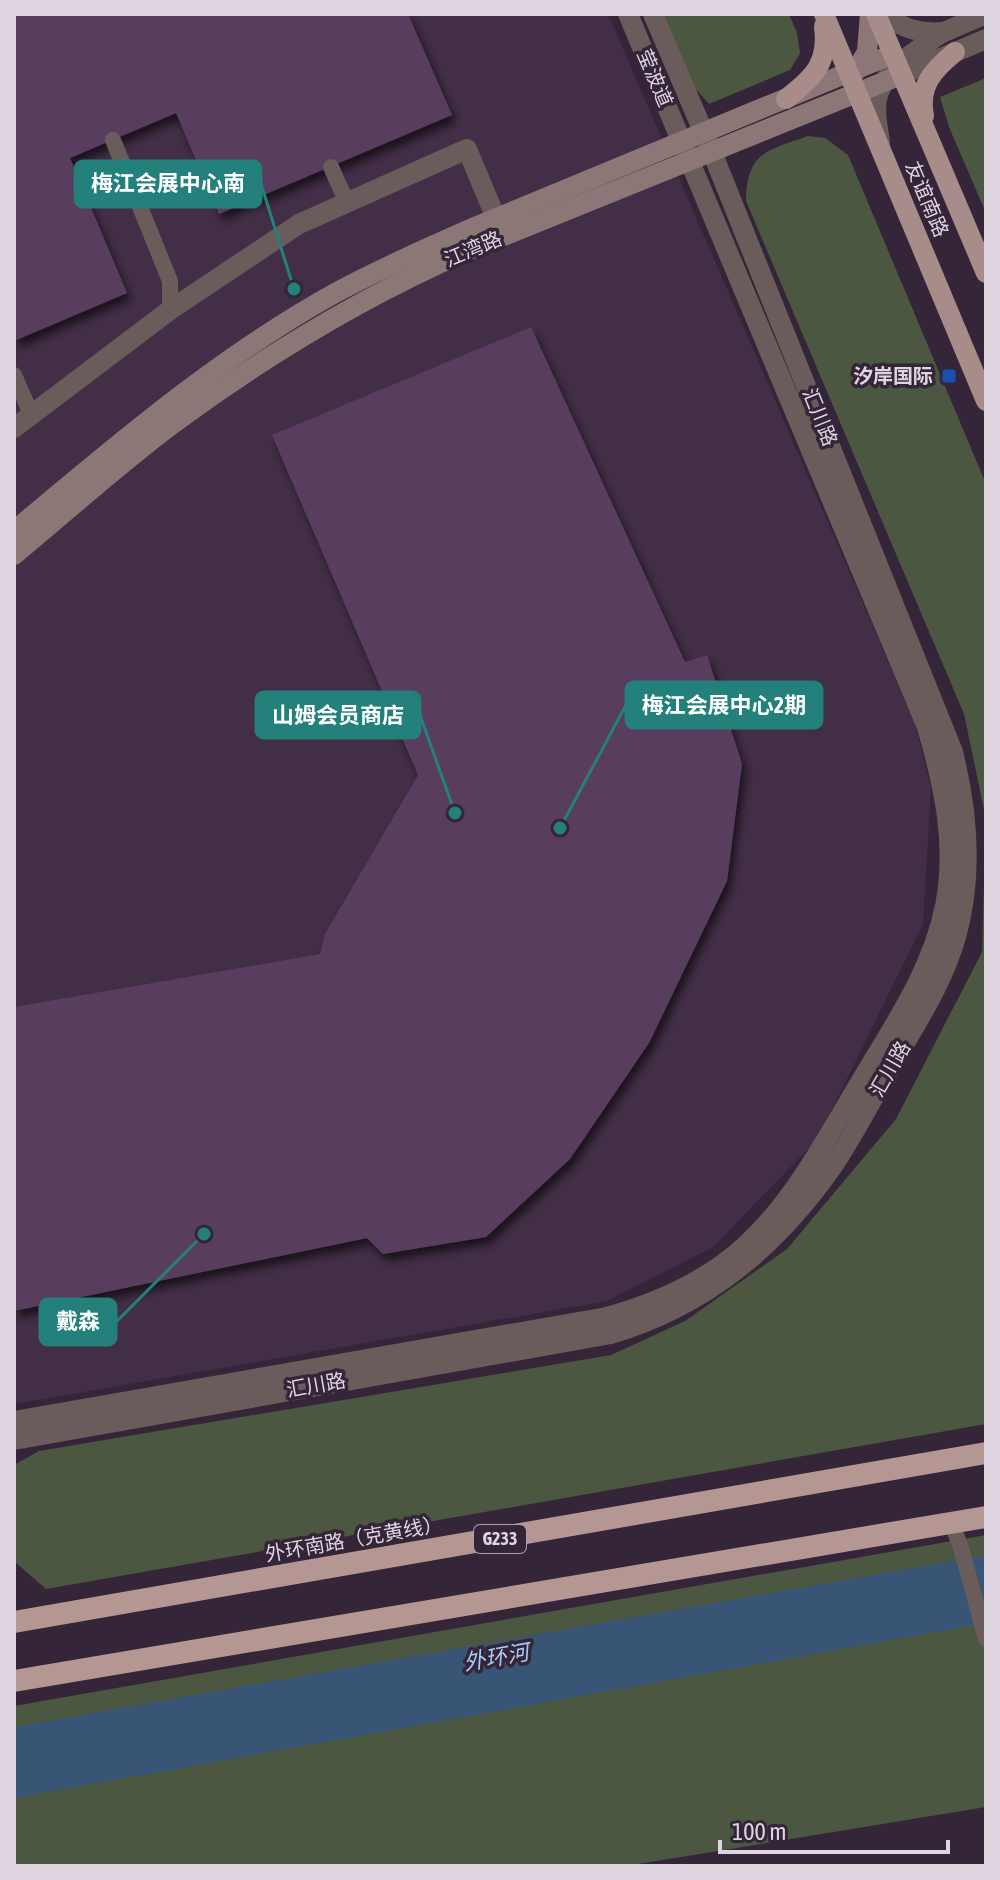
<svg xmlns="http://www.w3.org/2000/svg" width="1000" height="1880" viewBox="0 0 1000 1880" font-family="'Asap Condensed','Noto Sans SC',sans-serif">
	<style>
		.built { fill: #422e46 }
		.green { fill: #4b5741 }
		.water { fill: #395575 }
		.building { fill: #583d5e; filter: url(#shadow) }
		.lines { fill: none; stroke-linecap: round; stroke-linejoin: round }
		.minor { stroke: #6a5c5b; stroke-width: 16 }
		.tertiary { stroke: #6a5c5b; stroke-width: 20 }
		.secondary { stroke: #8d7776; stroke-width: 20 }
		.primary { stroke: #a88c8a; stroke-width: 20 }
		.trunk { stroke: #b49693; stroke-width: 22 }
		.transit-dot { fill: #1a4fb4; stroke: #352538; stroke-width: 3 }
		.labels { text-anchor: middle; stroke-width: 7; stroke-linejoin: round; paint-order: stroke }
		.shield { fill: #352538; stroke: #aca0ae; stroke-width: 2 }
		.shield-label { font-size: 18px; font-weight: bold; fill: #dfd5e1 }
		.street-label { font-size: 20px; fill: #dfd5e1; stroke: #352538 }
		.poi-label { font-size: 20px; font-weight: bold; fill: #dfd5e1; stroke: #352538; text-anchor: end }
		.water-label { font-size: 22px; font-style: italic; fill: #a7ccf9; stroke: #352538 }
		.leader { fill: none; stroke: #24807a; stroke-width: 3 }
		.callout-dot { fill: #24807a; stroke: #352538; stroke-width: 3 }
		.callout { fill: #24807a; stroke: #24807a; stroke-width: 3 }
		.callout-label { font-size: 22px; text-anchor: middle; font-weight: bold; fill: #fff }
	</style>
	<defs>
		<filter id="shadow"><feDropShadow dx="4" dy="7" stdDeviation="4" flood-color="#0009"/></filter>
	</defs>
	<rect width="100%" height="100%" fill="#352538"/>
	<path class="built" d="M14 14H608L916 726 931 789 923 924 817 1140 713 1247 607 1301 14 1404Z"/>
	<g class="green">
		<path d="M662 14H789L797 33 800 53 790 70 709 104 691 84Z"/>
		<path d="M986 78V213L949 127 940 97Z"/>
		<path d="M808 136 825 138 848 155 986 484V819L964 714 746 201C747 152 766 151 808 136Z"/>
		<path d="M986 822V1424L46 1589 14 1561V1465L39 1451 611 1355 685 1321 787 1249 896 1119 982 952Z"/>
		<path d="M986 1535V1807L626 1866H14V1706Z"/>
	</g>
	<path class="water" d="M986 1555V1623L14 1798V1727Z"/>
	<g class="building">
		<path d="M14 14H408L452 115 219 214 176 113 70 158 127 293 14 341Z"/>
		<path d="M531 327 685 662 707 655 742 764 727 881 649 1043 570 1159 486 1237 383 1254 367 1238 14 1311V1007L320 954 325 934 418 775 272 435Z"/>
	</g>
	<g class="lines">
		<g class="minor">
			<path d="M113 140 170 281V310"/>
			<path d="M331 167 347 203"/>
			<path d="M14 375 31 414"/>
			<path d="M952 1524 961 1548 986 1639"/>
		</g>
		<g class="tertiary">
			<path d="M885 14C902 29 920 34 943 32"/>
			<path d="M930 38 986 14"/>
			<path d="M901 75 986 39"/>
			<path d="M880 142C878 127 873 107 879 92 889 65 921 48 943 32"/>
			<path d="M14 428 170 310 299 224 467 149 496 218"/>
			<path d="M14 1421 607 1317C657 1303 707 1281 746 1245 795 1200 827 1137 861 1081 894 1025 932 971 945 906 957 844 944 787 927 727L628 14"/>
			<path d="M14 1440 611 1334C707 1305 776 1247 833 1166 853 1136 870 1103 888 1072 913 1028 942 986 956 937 973 877 968 812 953 752L712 152 653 14"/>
		</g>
		<g class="secondary">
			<path d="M855 72 867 52 870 14"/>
			<path d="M14 531C117 445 219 357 337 292 382 268 429 247 475 227L893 54"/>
			<path d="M14 555C67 511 119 464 174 423 266 355 364 296 469 250L901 75"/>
		</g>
		<g class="primary">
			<path d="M824 14 986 401"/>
			<path d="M876 14 986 273"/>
			<path d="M786 99C814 76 829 64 824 26"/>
			<path d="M924 116C918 86 933 70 955 52"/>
		</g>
		<g class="trunk">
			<path d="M14 1622 986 1453"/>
			<path d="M14 1681 986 1517"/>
		</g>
	</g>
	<rect class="transit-dot" x="941" y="368" width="16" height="16" rx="4"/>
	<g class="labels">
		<rect class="shield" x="474" y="1525" width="52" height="28" rx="6"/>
		<g class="shield-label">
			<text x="500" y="1545">G233</text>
		</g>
		<g class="street-label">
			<text transform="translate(655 78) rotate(67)" y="7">莹波道</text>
			<text transform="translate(927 199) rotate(67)" y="7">友谊南路</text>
			<text transform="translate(473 249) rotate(-23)" y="7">江湾路</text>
			<text transform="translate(820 417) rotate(68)" y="7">汇川路</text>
			<text transform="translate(890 1069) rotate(-60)" y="7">汇川路</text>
			<text transform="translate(316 1385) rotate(-10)" y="7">汇川路</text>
			<text transform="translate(354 1539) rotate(-10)" y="7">外环南路（克黄线）</text>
		</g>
		<g class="poi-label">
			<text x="933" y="383">汐岸国际</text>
		</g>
		<g class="water-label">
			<text transform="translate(496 1657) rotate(-10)" y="8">外环河</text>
		</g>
	</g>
	<path class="leader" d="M294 289L261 184M560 828L626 705M455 813L420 715M204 1234L116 1322"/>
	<g class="callout-dot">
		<circle cx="294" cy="289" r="8"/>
		<circle cx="560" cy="828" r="8"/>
		<circle cx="455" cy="813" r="8"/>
		<circle cx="204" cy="1234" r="8"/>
	</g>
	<g class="callout">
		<rect x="75" y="161" width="186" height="46" rx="8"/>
		<rect x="626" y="682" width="196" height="46" rx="8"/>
		<rect x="256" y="692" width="164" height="46" rx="8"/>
		<rect x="40" y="1299" width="76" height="46" rx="8"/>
	</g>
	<g class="callout-label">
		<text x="168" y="191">梅江会展中心南</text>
		<text x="724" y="713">梅江会展中心2期</text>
		<text x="338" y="723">山姆会员商店</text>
		<text x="78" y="1329">戴森</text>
	</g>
	<rect width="1000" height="1880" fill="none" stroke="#dfd5e1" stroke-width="32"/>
	<path d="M720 1840v12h228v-12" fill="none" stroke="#dfd5e1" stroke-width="4"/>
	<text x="732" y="1840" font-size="24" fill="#dfd5e1" stroke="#352538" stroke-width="6" paint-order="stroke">100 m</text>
</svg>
